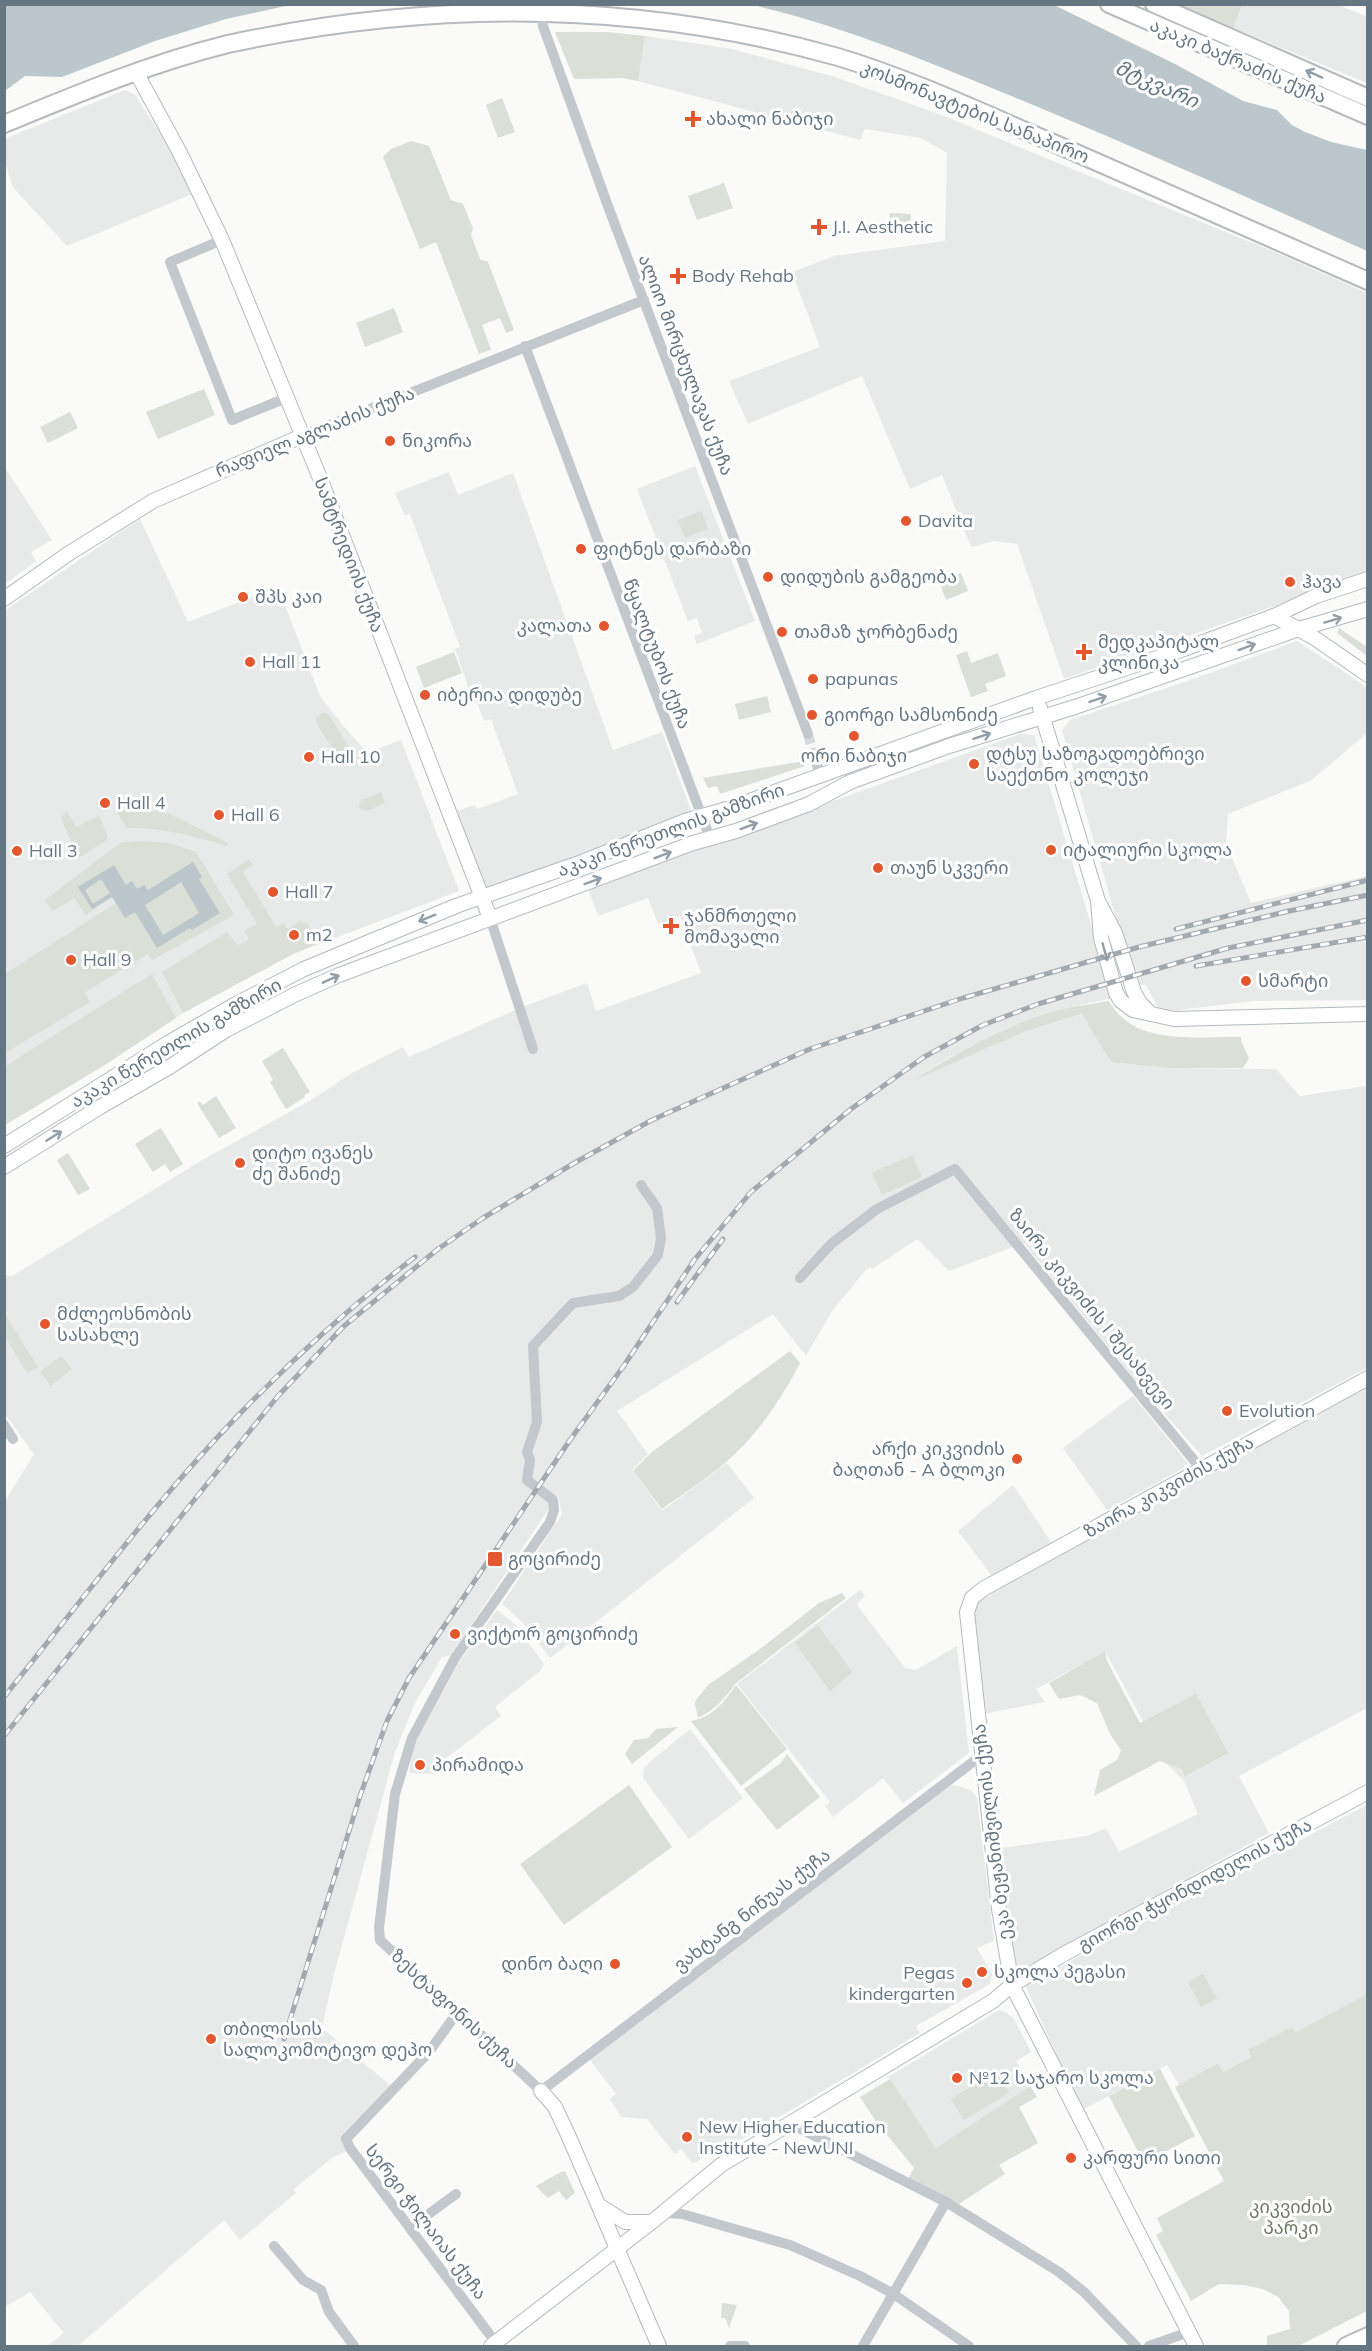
<svg xmlns="http://www.w3.org/2000/svg" width="1372" height="2351" viewBox="0 0 1372 2351" font-family="Mulish,'Noto Sans Georgian',sans-serif">
	<style>
		.built { fill: #e8e9e9 }
		.green { fill: #dadfd7 }
		.water { fill: #bbc7cb; fill-rule: evenodd }
		.lines { fill: none; stroke-linecap: round; stroke-linejoin: round }
		.street-tunnel { stroke: #d5d9db; stroke-width: 10; stroke-dasharray: 10 5; stroke-linecap: butt }
		.secondary-casing { stroke: #b3babf; stroke-width: 16 }
		.primary-casing { stroke: #b5babe; stroke-width: 20 }
		.street { stroke: #c3c8cc; stroke-width: 10 }
		.secondary { stroke: #fff; stroke-width: 14 }
		.primary { stroke: #fff; stroke-width: 16 }
		.rail-casing { stroke: #a2aab0; stroke-width: 5 }
		.rail { stroke: #fff; stroke-width: 3; stroke-dasharray: 9; stroke-linecap: butt }
		.oneway { stroke: #939fa8 }
		.poi-dot { fill: #e4572e; stroke: #fff; stroke-width: 2 }
		.labels { text-anchor: middle; stroke-width: 6; stroke-linejoin: round; paint-order: stroke }
		.street-label { font-size: 18px; fill: #657683; stroke: #fff }
		.poi-label { font-size: 18px; fill: #657683; stroke: #fff; text-anchor: start }
		.park-label { font-size: 18px; fill: #687a64; stroke: #fff }
		.water-label { font-size: 20px; font-style: italic; fill: #60757c; stroke: #fff }
	</style>
	<rect width="100%" height="100%" fill="#fafaf8"/>
	<g class="built">
		<path d="M1242 5H1339L1367 17V83L1233 28Z"/>
		<path d="M645 36 727 48 832 76 939 114 1282 255 1367 293V574L1064 679 1017 544 994 541 971 547 942 475 910 489 862 376 748 424 729 381 820 347 792 272 834 256 945 241 947 153 921 138 865 129 860 140 638 81Z"/>
		<path d="M125 90 135 95 177 160 195 193 67 246 12 186 5 161 4 139Z"/>
		<path d="M4 466 52 540 31 552 36 561 5 584Z"/>
		<path d="M695 466 755 621 697 644 694 636 702 633 697 618 688 621 637 489Z"/>
		<path d="M449 472 458 495 513 473 613 750 662 732 692 813 488 892 457 811 475 805 477 809 518 794 491 719 484 721 477 703 474 704 455 649 460 647 410 514 405 516 395 493Z"/>
		<path d="M140 519 188 622 278 587 320 696 340 722 363 748 371 751 401 740 459 891 293 954 183 1013 103 1066 5 1125 4 611Z"/>
		<path d="M1297 641 1361 683 1367 689V733L1312 780 1228 814 1226 843 1251 903 1367 876V1000L1255 1001 1160 1012 1146 985H1141L1122 939 1062 730 1070 720 1196 678Z"/>
		<path d="M1020 734 1034 735 1113 998 1058 1010 1008 1028 950 1057 915 1079 1026 1031 1083 1014 1111 1062 1167 1068 1276 1069 1300 1096 1367 1086V1368L1202 1456 1147 1394 1024 1243 949 1271 917 1239 872 1269 870 1267 865 1271 832 1311 806 1356 773 1314 617 1411 648 1454 632 1470 662 1511 727 1463 754 1498 550 1658 523 1623 502 1604 562 1514 558 1495 451 1655 442 1657 415 1703 395 1752 334 1974 322 2028 390 2085 342 2138V2144L347 2151 333 2157 294 2189 296 2193 240 2240 224 2220 78 2346H47L64 2333 30 2292 5 2307 4 1503 34 1454 5 1414V1275L12 1276 204 1159 313 1099 352 1073 403 1047 409 1057 522 1007 587 983 596 1011 701 973 680 916 658 924 648 898 598 916 588 889Z"/>
		<path d="M1367 1383V1708L1239 1776 1269 1833 1021 1970 1013 1962 1001 1848 1087 1836 1106 1828 1119 1852 1198 1814 1184 1781 1165 1762 1105 1651 1036 1689 1045 1702 984 1714 974 1616 976 1603Z"/>
		<path d="M1133 1396 1189 1465 1107 1510 1063 1448Z"/>
		<path d="M1013 1485 1051 1542 992 1576 958 1531Z"/>
		<path d="M860 1590 865 1595 857 1605 905 1668 916 1670 957 1646 969 1753 903 1803 883 1778 833 1817 825 1806 830 1802 737 1684Z"/>
		<path d="M497 1610 515 1624 544 1664 541 1670 495 1707 501 1716 432 1769 435 1774 409 1773 413 1746 460 1661Z"/>
		<path d="M690 1729 743 1798 689 1839 643 1778 644 1767Z"/>
		<path d="M954 1785 971 1790 977 1798 994 1941 977 1948 992 1974 990 1984 916 2026 920 2033 722 2151 718 2147 693 2164 681 2149 675 2154 647 2119 621 2117 610 2099 616 2094 590 2060 944 1787Z"/>
		<path d="M1367 1805V1994L1295 2033 1292 2027 1248 2051 1251 2057 1223 2072 1217 2063 1179 2085 1167 2065 1082 2110 1025 1985Z"/>
		<path d="M999 2010 1007 2013 1014 2019 1031 2052 1016 2061 1030 2086 936 2148 888 2077Z"/>
	</g>
	<g class="green">
		<path d="M1176 5H1242L1233 28Z"/>
		<path d="M555 32H607L645 36 638 81 622 78 574 79Z"/>
		<path d="M502 98 515 132 498 138 486 105Z"/>
		<path d="M411 141 429 146 451 200 463 204 473 228 471 235 480 259 488 262 514 330 506 333 500 318 482 325 491 350 479 354 436 242 420 249 383 157 391 149Z"/>
		<path d="M724 183 733 208 697 220 688 196Z"/>
		<path d="M890 213 911 214 910 227 889 225Z"/>
		<path d="M394 308 403 332 365 347 356 323Z"/>
		<path d="M204 389 215 415 158 439 146 412Z"/>
		<path d="M70 412 78 428 48 443 40 427Z"/>
		<path d="M702 511 708 529 685 538 678 520Z"/>
		<path d="M961 573 968 591 946 600 939 582Z"/>
		<path d="M1339 628 1367 647V656L1337 633Z"/>
		<path d="M967 651 971 663 998 653 1006 676 985 684 988 691 971 697 956 655Z"/>
		<path d="M454 652 462 673 424 688 416 667Z"/>
		<path d="M767 696 771 712 739 720 735 704Z"/>
		<path d="M324 712 329 715 350 749V754L344 760 340 759 336 755 316 722V717Z"/>
		<path d="M804 761 805 766 720 794 717 786 708 788 703 778Z"/>
		<path d="M381 792 385 803 366 811 360 809 359 804 362 800Z"/>
		<path d="M136 809 167 813 228 843 227 846C194 836 162 827 127 828L116 811Z"/>
		<path d="M67 811 76 827 99 816 108 837 107 840 78 858 61 818Z"/>
		<path d="M140 841 169 843 196 852 234 915 152 960 148 954 84 993 90 1002 5 1053V974L116 903 112 897 86 915 74 898 53 911 45 900 120 843Z"/>
		<path d="M249 859 253 865 243 872 276 927 284 923 288 929 301 921 303 924 307 922 317 944 293 954 183 1013 162 972 227 932 238 945 249 939 244 931 257 924 227 874Z"/>
		<path d="M152 974 176 1018 103 1066 5 1125V1066Z"/>
		<path d="M1109 1001C1134 1047 1197 1036 1241 1037V1041L1249 1058 1243 1068H1167L1111 1062 1082 1014 1026 1031 912 1081C958 1052 1006 1025 1058 1010 1075 1006 1092 1004 1109 1001Z"/>
		<path d="M283 1048 310 1092 304 1095 305 1097 286 1109 270 1082 273 1080 262 1061Z"/>
		<path d="M216 1096 236 1128 219 1138 197 1103 200 1101 203 1105Z"/>
		<path d="M161 1128 183 1164 170 1172 165 1164 153 1172 135 1144Z"/>
		<path d="M68 1153 90 1189 78 1195 57 1160Z"/>
		<path d="M912 1155 922 1177 882 1195 872 1173Z"/>
		<path d="M4 1313 38 1367 27 1373 5 1337Z"/>
		<path d="M790 1351 800 1363C781 1400 757 1435 725 1463 706 1479 683 1494 662 1509L633 1471 652 1452Z"/>
		<path d="M61 1356 72 1369 51 1386 40 1372Z"/>
		<path d="M842 1593 846 1598 735 1684C725 1699 714 1710 698 1718L695 1704 696 1700 708 1685 760 1649 819 1603Z"/>
		<path d="M818 1625 852 1672 830 1691 795 1643Z"/>
		<path d="M1105 1651 1107 1661 1140 1723 1196 1694 1228 1753 1185 1776 1182 1769 1160 1761 1094 1796 1100 1770 1117 1760 1121 1750 1110 1734 1097 1703 1080 1695 1059 1699 1049 1683Z"/>
		<path d="M736 1685 787 1749 741 1786 691 1721C712 1718 725 1701 736 1685Z"/>
		<path d="M678 1727 632 1764 625 1754 634 1740 648 1738 656 1729Z"/>
		<path d="M787 1754 820 1797 777 1830 744 1789 781 1763Z"/>
		<path d="M629 1785 672 1847 564 1925 520 1864Z"/>
		<path d="M1203 1974 1217 1998 1201 2007 1188 1982Z"/>
		<path d="M1367 1994V2311L1298 2346H1267V2336L1290 2329 1289 2311 1278 2297 1263 2289 1244 2285 1219 2284 1191 2301 1156 2235 1163 2231 1157 2218 1224 2181 1175 2087 1218 2063 1223 2072 1251 2057 1248 2050 1292 2027 1296 2032Z"/>
		<path d="M1160 2069 1195 2136 1144 2163 1109 2096Z"/>
		<path d="M996 2071 1009 2093 964 2120 951 2099Z"/>
		<path d="M890 2079 936 2148 1030 2086 1037 2097 1019 2107 1038 2143 999 2165 1005 2174 959 2204 908 2179 914 2168 875 2120 860 2097Z"/>
		<path d="M565 2171 575 2193 566 2200 559 2191 548 2198 536 2186 561 2172Z"/>
		<path d="M722 2303 737 2305 729 2328 725 2318H721Z"/>
	</g>
	<g class="water">
		<path d="M5 4H290V5L226 19 155 41 62 77 25 76 5 91Z"/>
		<path d="M753 5H1054L1175 64 1243 101 1277 110 1292 125 1305 132 1331 142 1367 150V251C1254 200 1141 150 1026 102 936 65 848 27 753 5Z"/>
		<path d="M193 862 202 877 199 879 220 913 192 930 190 928 157 948 135 912 125 918 112 897 92 909 78 887 114 865 126 885 132 881 137 889 144 885 148 890ZM101 879 110 893 93 904 85 890ZM181 882 199 913 163 935 145 905Z"/>
	</g>
	<g class="lines">
		<path class="street-tunnel" d="M808 734 813 753"/>
		<defs>
			<g id="secondary">
				<path d="M136 72 180 153 222 240 322 483 490 918"/>
				<path d="M4 599 68 554 153 501 302 436"/>
				<path d="M1274 616 1313 637 1368 675"/>
				<path d="M1040 708 1098 901 1115 933 1134 992 1140 1003 1151 1014"/>
				<path d="M1098 901 1101 938 1116 993 1121 1001 1133 1010 1174 1019 1368 1014"/>
				<path d="M4 1146 168 1043 236 1004 304 969 456 906 582 862 685 821 727 809 1036 698 1184 649 1274 616 1316 596 1368 579"/>
				<path d="M4 1167 100 1107 171 1066 226 1030 296 994 339 975 693 843 736 831 809 804 850 782 949 746 1075 707 1299 629 1368 609"/>
				<path d="M541 2091 555 2107 569 2137 659 2346"/>
				<path d="M600 2206 625 2222H651"/>
				<path d="M491 2346 653 2221 721 2165 993 2001 1012 1985 1064 1954 1368 1792"/>
				<path d="M1196 2346 1012 1985 999 1909 967 1612 972 1598 983 1589 1368 1378"/>
			</g>
			<g id="primary">
				<path d="M1109 4 1368 116"/>
				<path d="M1154 4 1368 98"/>
				<path d="M4 124C77 94 151 63 228 44 432 0 636 0 838 57 914 80 985 114 1058 145 1161 190 1264 235 1368 281"/>
				<path d="M1346 2346 1368 2336"/>
			</g>
		</defs>
		<use href="#secondary" class="secondary-casing"/>
		<use href="#primary" class="primary-casing"/>
		<g class="street">
			<path d="M540 8 543 26 609 209 808 734"/>
			<path d="M222 240 170 262 232 420 286 398"/>
			<path d="M525 346 710 838"/>
			<path d="M302 436 644 300"/>
			<path d="M813 753 820 774"/>
			<path d="M490 918 533 1049"/>
			<path d="M641 1185 657 1208 661 1238 658 1255 633 1287 619 1296 573 1303 533 1346 537 1422 527 1452 530 1460 527 1480 553 1500 554 1510 550 1522 455 1658 412 1738 395 1794 379 1928 380 1940 541 2091 982 1755"/>
			<path d="M800 1278 831 1244 877 1209 955 1169 1202 1470"/>
			<path d="M4 1425 13 1439"/>
			<path d="M457 2013 428 2053 346 2139 350 2148 496 2343"/>
			<path d="M791 2124 946 2202 1059 2272 1084 2292 1136 2346"/>
			<path d="M664 2213 682 2214 790 2245 860 2276 892 2293 969 2346"/>
			<path d="M412 2231 426 2216 456 2194"/>
			<path d="M274 2246 303 2280 321 2290 329 2312 354 2346"/>
			<path d="M730 2346H745"/>
			<path d="M863 2346 946 2202"/>
			<path d="M1149 2346 1189 2332"/>
		</g>
		<use href="#secondary" class="secondary"/>
		<use href="#primary" class="primary"/>
		<defs>
			<g id="rail">
				<path d="M1176 929 1368 880"/>
				<path d="M1196 966 1368 937"/>
				<path d="M677 1302 723 1239"/>
				<path d="M4 1697C73 1611 140 1522 214 1441 276 1374 343 1312 415 1257"/>
				<path d="M4 1736 278 1396 344 1326 438 1249 483 1218 576 1162 652 1120 810 1049 963 998 1139 947 1289 911 1368 895"/>
				<path d="M284 2039 360 1796 387 1721 409 1678 570 1440 625 1364 695 1259 751 1192 851 1109 924 1057 983 1025 1038 1004 1228 948 1368 920"/>
			</g>
		</defs>
		<use href="#rail" class="rail-casing"/>
		<use href="#rail" class="rail"/>
	</g>
	<defs><path id="oneway-shaft" d="M-6 0H5M1.5-3L5.5 0L1.5 3" fill="none" stroke-width="1.6" stroke-linecap="round" stroke-linejoin="round" transform="scale(1.5)"/></defs>
	<g class="oneway">
		<use href="#oneway-shaft" transform="translate(1314 74) rotate(-156)"/>
		<use href="#oneway-shaft" transform="translate(1333 620) rotate(-17)"/>
		<use href="#oneway-shaft" transform="translate(1247 647) rotate(-20)"/>
		<use href="#oneway-shaft" transform="translate(1098 699) rotate(-19)"/>
		<use href="#oneway-shaft" transform="translate(982 736) rotate(-18)"/>
		<use href="#oneway-shaft" transform="translate(749 826) rotate(-20)"/>
		<use href="#oneway-shaft" transform="translate(663 855) rotate(-21)"/>
		<use href="#oneway-shaft" transform="translate(593 881) rotate(-20)"/>
		<use href="#oneway-shaft" transform="translate(427 918) rotate(158)"/>
		<use href="#oneway-shaft" transform="translate(1105 952) rotate(74)"/>
		<use href="#oneway-shaft" transform="translate(331 979) rotate(-24)"/>
		<use href="#oneway-shaft" transform="translate(54 1136) rotate(-32)"/>
	</g>
	<g class="poi-dot">
		<path d="M690 110h6v6h6v6h-6v6h-6v-6h-6v-6h6z"/>
		<path d="M816 218h6v6h6v6h-6v6h-6v-6h-6v-6h6z"/>
		<path d="M675 267h6v6h6v6h-6v6h-6v-6h-6v-6h6z"/>
		<circle cx="390" cy="441" r="6"/>
		<circle cx="906" cy="521" r="6"/>
		<circle cx="581" cy="549" r="6"/>
		<circle cx="768" cy="577" r="6"/>
		<circle cx="1290" cy="582" r="6"/>
		<circle cx="243" cy="597" r="6"/>
		<circle cx="604" cy="626" r="6"/>
		<circle cx="782" cy="632" r="6"/>
		<path d="M1081 643h6v6h6v6h-6v6h-6v-6h-6v-6h6z"/>
		<circle cx="250" cy="662" r="6"/>
		<circle cx="813" cy="679" r="6"/>
		<circle cx="425" cy="695" r="6"/>
		<circle cx="812" cy="715" r="6"/>
		<circle cx="854" cy="736" r="6"/>
		<circle cx="309" cy="757" r="6"/>
		<circle cx="974" cy="764" r="6"/>
		<circle cx="105" cy="803" r="6"/>
		<circle cx="219" cy="815" r="6"/>
		<circle cx="1051" cy="850" r="6"/>
		<circle cx="17" cy="851" r="6"/>
		<circle cx="878" cy="868" r="6"/>
		<circle cx="273" cy="892" r="6"/>
		<path d="M668 917h6v6h6v6h-6v6h-6v-6h-6v-6h6z"/>
		<circle cx="294" cy="935" r="6"/>
		<circle cx="71" cy="960" r="6"/>
		<circle cx="1246" cy="981" r="6"/>
		<circle cx="240" cy="1163" r="6"/>
		<circle cx="45" cy="1324" r="6"/>
		<circle cx="1227" cy="1411" r="6"/>
		<circle cx="1017" cy="1459" r="6"/>
		<rect x="487" y="1551" width="16" height="16" rx="3"/>
		<circle cx="455" cy="1634" r="6"/>
		<circle cx="420" cy="1765" r="6"/>
		<circle cx="615" cy="1964" r="6"/>
		<circle cx="982" cy="1972" r="6"/>
		<circle cx="967" cy="1983" r="6"/>
		<circle cx="211" cy="2039" r="6"/>
		<circle cx="957" cy="2078" r="6"/>
		<circle cx="687" cy="2137" r="6"/>
		<circle cx="1071" cy="2158" r="6"/>
	</g>
	<g class="labels">
		<g class="street-label">
			<text transform="translate(1238 61) rotate(23)" y="6">აკაკი ბაქრაძის ქუჩა</text>
			<text transform="translate(975 112) rotate(22)" y="6">კოსმონავტების სანაპირო</text>
			<text transform="translate(686 365) rotate(69)" y="6">ალიო მირცხულავას ქუჩა</text>
			<text transform="translate(315 432) rotate(-22)" y="6">რაფიელ აგლაძის ქუჩა</text>
			<text transform="translate(349 555) rotate(69)" y="6">სამტრედიის ქუჩა</text>
			<text transform="translate(657 654) rotate(69)" y="6">წყალტუბოს ქუჩა</text>
			<text transform="translate(671 830) rotate(-20)" y="6">აკაკი წერეთლის გამზირი</text>
			<text transform="translate(176 1043) rotate(-30)" y="6">აკაკი წერეთლის გამზირი</text>
			<text transform="translate(1092 1309) rotate(51)" y="6">ზაირა კიკვიძის I შესახვევი</text>
			<text transform="translate(1169 1487) rotate(-29)" y="6">ზაირა კიკვიძის ქუჩა</text>
			<text transform="translate(992 1832) rotate(-97)" y="6">ეკა ბეჟანიშვილის ქუჩა</text>
			<text transform="translate(1195 1885) rotate(-28)" y="6">გიორგი ჭყონდიდელის ქუჩა</text>
			<text transform="translate(752 1910) rotate(-37)" y="6">ვახტანგ ნინუას ქუჩა</text>
			<text transform="translate(454 2009) rotate(43)" y="6">ზესტაფონის ქუჩა</text>
			<text transform="translate(426 2222) rotate(53)" y="6">სერგი ჭილაიას ქუჩა</text>
		</g>
		<g class="poi-label">
			<text x="706" y="125">ახალი ნაბიჯი</text>
			<text x="832" y="233">J.I. Aesthetic</text>
			<text x="692" y="282">Body Rehab</text>
			<text x="402" y="447">ნიკორა</text>
			<text x="918" y="527">Davita</text>
			<text x="593" y="555">ფიტნეს დარბაზი</text>
			<text x="780" y="583">დიდუბის გამგეობა</text>
			<text x="1302" y="588">ჰავა</text>
			<text x="255" y="603">შპს კაი</text>
			<text x="592" y="632" text-anchor="end">კალათა</text>
			<text x="794" y="638">თამაზ ჯორბენაძე</text>
			<text x="1098" y="648">მედკაპიტალ<tspan x="1098" dy="21">კლინიკა</tspan></text>
			<text x="262" y="668">Hall 11</text>
			<text x="825" y="685">papunas</text>
			<text x="437" y="701">იბერია დიდუბე</text>
			<text x="824" y="721">გიორგი სამსონიძე</text>
			<text x="986" y="760">დტსუ საზოგადოებრივი<tspan x="986" dy="21">საექთნო კოლეჯი</tspan></text>
			<text x="854" y="762" text-anchor="middle">ორი ნაბიჯი</text>
			<text x="321" y="763">Hall 10</text>
			<text x="117" y="809">Hall 4</text>
			<text x="231" y="821">Hall 6</text>
			<text x="1063" y="856">იტალიური სკოლა</text>
			<text x="29" y="857">Hall 3</text>
			<text x="890" y="874">თაუნ სკვერი</text>
			<text x="285" y="898">Hall 7</text>
			<text x="684" y="922">ჯანმრთელი<tspan x="684" dy="21">მომავალი</tspan></text>
			<text x="306" y="941">m2</text>
			<text x="83" y="966">Hall 9</text>
			<text x="1258" y="987">სმარტი</text>
			<text x="252" y="1159">დიტო ივანეს<tspan x="252" dy="21">ძე შანიძე</tspan></text>
			<text x="57" y="1320">მძლეოსნობის<tspan x="57" dy="21">სასახლე</tspan></text>
			<text x="1239" y="1417">Evolution</text>
			<text x="1005" y="1455" text-anchor="end">არქი კიკვიძის<tspan x="1005" dy="21">ბაღთან - A ბლოკი</tspan></text>
			<text x="508" y="1565">გოცირიძე</text>
			<text x="467" y="1640">ვიქტორ გოცირიძე</text>
			<text x="432" y="1771">პირამიდა</text>
			<text x="603" y="1970" text-anchor="end">დინო ბაღი</text>
			<text x="994" y="1978">სკოლა პეგასი</text>
			<text x="955" y="1979" text-anchor="end">Pegas<tspan x="955" dy="21">kindergarten</tspan></text>
			<text x="223" y="2035">თბილისის<tspan x="223" dy="21">სალოკომოტივო დეპო</tspan></text>
			<text x="969" y="2084">№12 საჯარო სკოლა</text>
			<text x="699" y="2133">New Higher Education<tspan x="699" dy="21">Institute - NewUNI</tspan></text>
			<text x="1083" y="2164">კარფური სითი</text>
		</g>
		<g class="park-label">
			<text x="1291" y="2213">კიკვიძის<tspan x="1291" dy="21">პარკი</tspan></text>
		</g>
		<g class="water-label">
			<text transform="translate(1157 84) rotate(24)" y="7">მტკვარი</text>
		</g>
	</g>
	<rect width="1372" height="2351" fill="none" stroke="#657683" stroke-width="12"/>
</svg>
